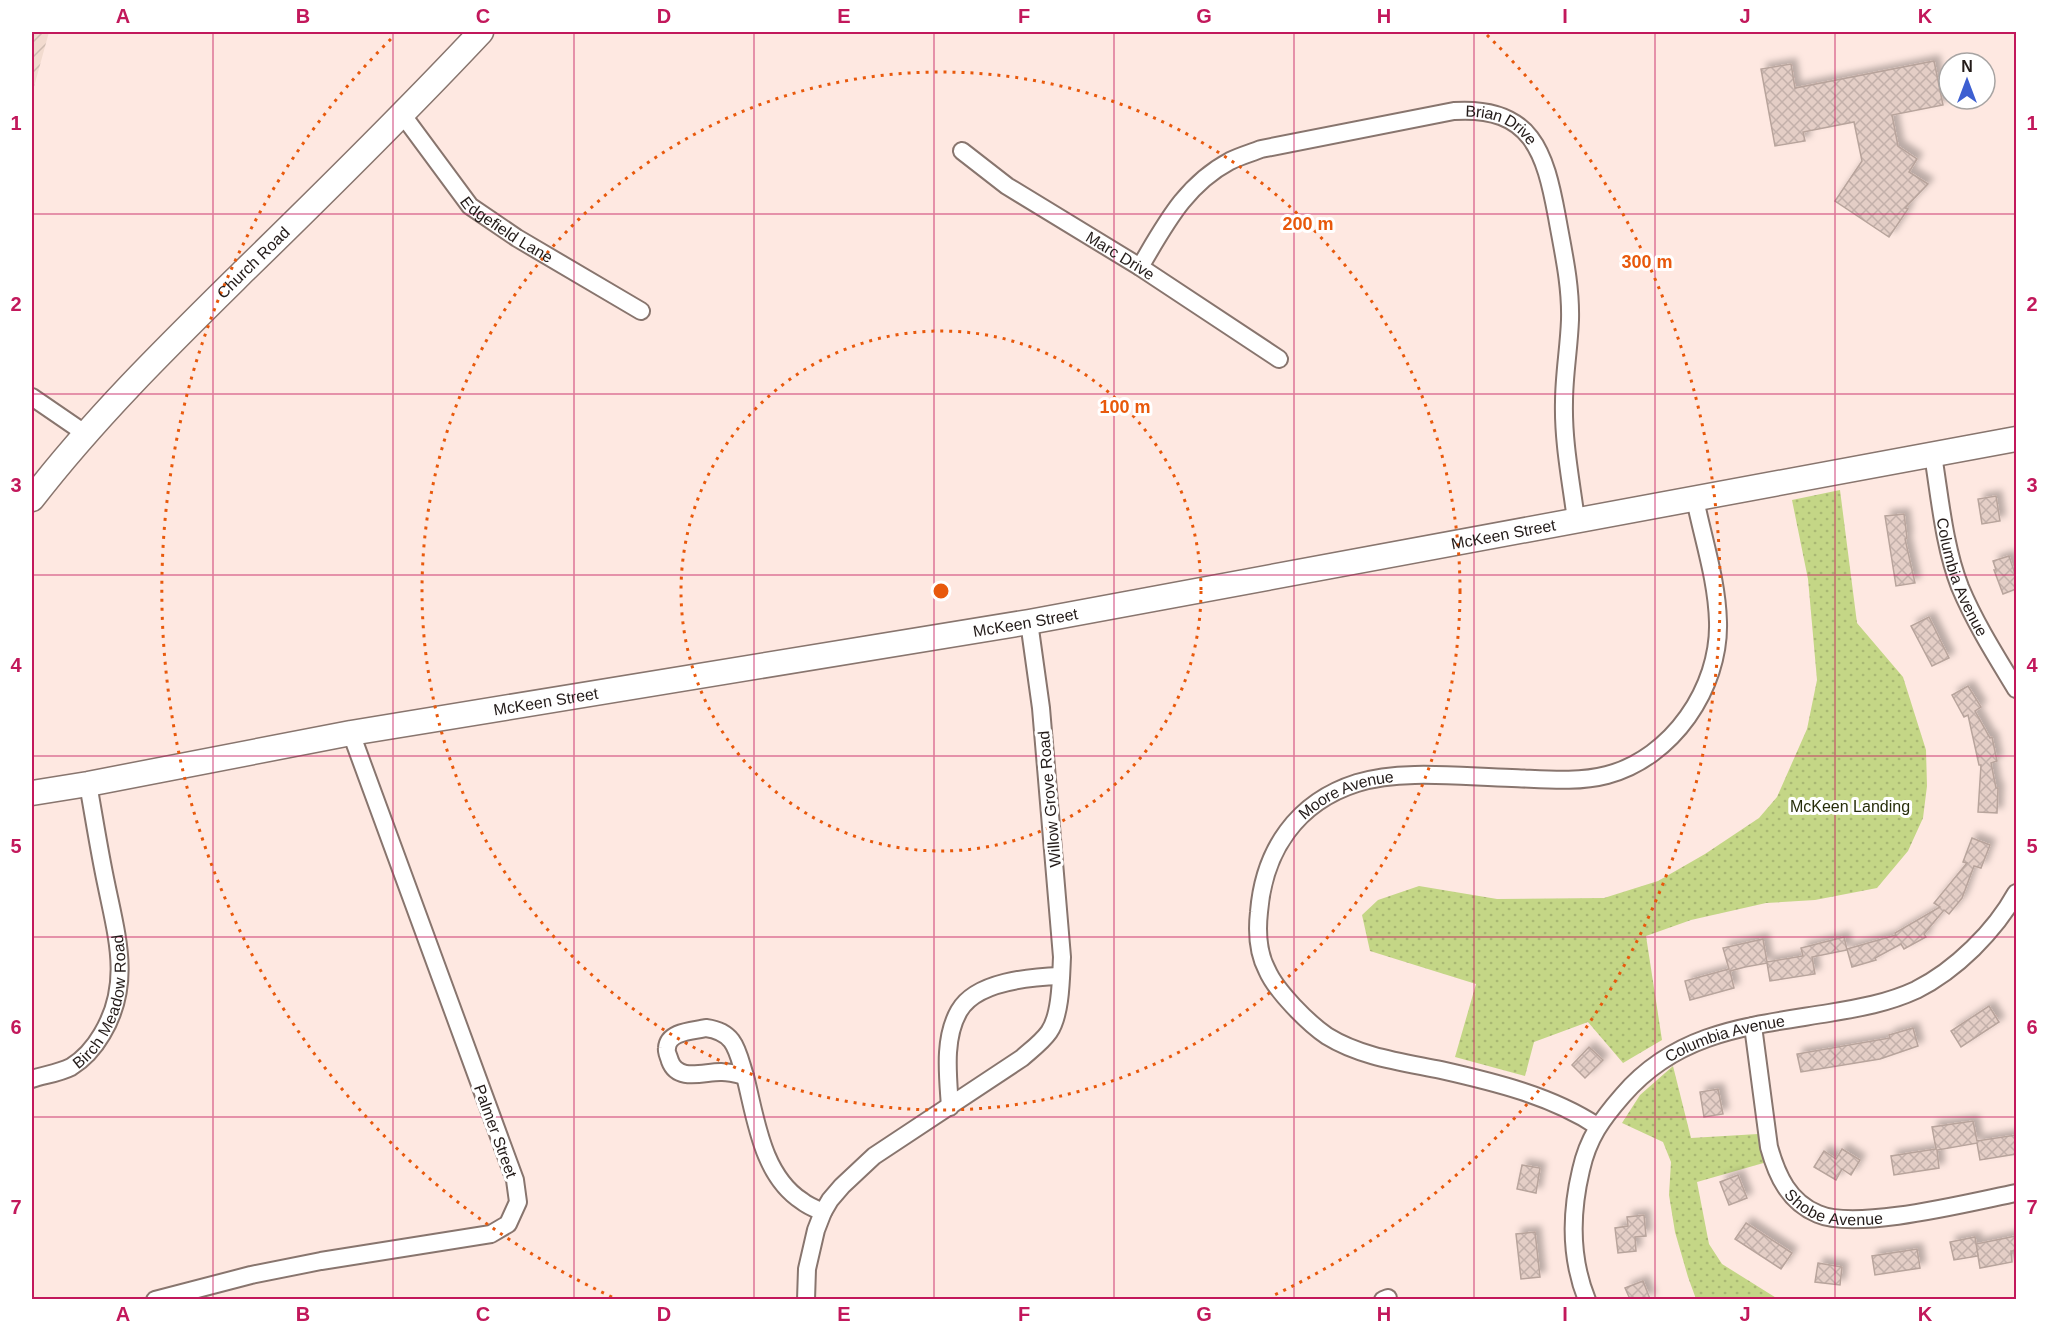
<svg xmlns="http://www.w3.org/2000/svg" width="2048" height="1331" viewBox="0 0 2048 1331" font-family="Helvetica,sans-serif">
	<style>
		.industrial { fill: url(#industrial-furrows) }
		.grass { fill: url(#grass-dots) }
		.building { fill: url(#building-cross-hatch); stroke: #b8a49c; stroke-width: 1.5; filter: url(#shadow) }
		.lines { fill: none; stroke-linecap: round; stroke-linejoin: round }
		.street-casing { stroke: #88756e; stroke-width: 20 }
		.secondary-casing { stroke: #88756e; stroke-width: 27 }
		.street { stroke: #fff; stroke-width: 16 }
		.secondary { stroke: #fff; stroke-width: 24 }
		.grid { fill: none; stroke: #c2185b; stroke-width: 1.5; stroke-opacity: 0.55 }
		.ring { fill: none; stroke: #e8590c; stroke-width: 3; stroke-dasharray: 3 6 }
		.labels { text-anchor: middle; stroke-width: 6; stroke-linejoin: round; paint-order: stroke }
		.street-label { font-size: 16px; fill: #231b19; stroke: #fff }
		.park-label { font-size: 16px; fill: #272d0a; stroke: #fff }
		.centre { fill: #e8590c; stroke: #fff; stroke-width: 3 }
		.ring-label { font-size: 18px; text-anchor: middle; font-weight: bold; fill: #e8590c; stroke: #fff; stroke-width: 6; stroke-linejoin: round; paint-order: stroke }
		.neatline { fill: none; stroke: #c2185b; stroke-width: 2 }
		.grid-label { font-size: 20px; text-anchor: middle; font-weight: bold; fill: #c2185b }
	</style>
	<defs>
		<pattern id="industrial-furrows" width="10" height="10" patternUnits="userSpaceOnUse" patternTransform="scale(1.5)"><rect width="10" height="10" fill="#f2dbcf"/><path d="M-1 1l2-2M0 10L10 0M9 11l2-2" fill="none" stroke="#cfbbb1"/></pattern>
		<pattern id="grass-dots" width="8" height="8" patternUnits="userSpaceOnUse" patternTransform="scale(1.5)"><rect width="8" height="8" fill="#c4d686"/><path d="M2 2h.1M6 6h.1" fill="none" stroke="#a8b773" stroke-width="1.8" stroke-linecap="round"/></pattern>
		<pattern id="building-cross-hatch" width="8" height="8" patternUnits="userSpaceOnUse" patternTransform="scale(1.5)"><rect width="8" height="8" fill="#e4cec6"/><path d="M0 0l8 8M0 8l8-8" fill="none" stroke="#c3b0aa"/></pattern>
		<filter id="shadow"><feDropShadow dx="5.5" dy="-5.5" stdDeviation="3" flood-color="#0004"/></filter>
	</defs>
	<rect width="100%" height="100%" fill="#fee8e1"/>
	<path class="industrial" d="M32 32H49L32 94Z"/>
	<g class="grass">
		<path d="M1840 490 1857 623 1903 677 1926 750 1927 786 1923 818 1908 851 1877 888 1815 900 1766 903 1691 920 1646 936 1662 1040 1623 1063 1588 1022 1534 1042 1525 1076 1455 1057 1476 984 1370 951 1362 915 1378 900 1419 886 1497 899 1604 898 1658 881 1705 854 1759 818 1777 797 1807 729 1817 680 1808 579 1792 500Z"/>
		<path d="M1673 1066 1691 1138 1758 1134 1767 1162 1697 1182 1709 1244 1722 1264 1778 1299H1696L1688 1277 1675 1232 1669 1195 1671 1162 1663 1142 1622 1123 1640 1095Z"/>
	</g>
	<g class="building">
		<path d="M1934 61 1943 105 1892 115 1898 146 1917 159 1909 172 1928 184 1905 208 1908 209 1889 237 1835 201 1862 161 1854 122 1803 132 1805 141 1775 146 1761 69 1791 64 1795 88Z"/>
		<path d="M1996 496 2000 521 1982 524 1978 499Z"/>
		<path d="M1904 514 1907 538 1905 539 1915 583 1896 586 1885 516Z"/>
		<path d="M2009 556 2016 577V589L2003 594 1994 570H1996L1993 561Z"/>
		<path d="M1929 617 1949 658 1932 666 1911 626Z"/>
		<path d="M1968 686 1981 707 1975 711 1990 738 1992 737 1997 761 1991 763 1996 788H1998L1997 813 1978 812 1981 765H1979L1968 715 1964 717 1952 695Z"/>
		<path d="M1972 838 1990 845 1981 868 1974 866 1962 898 1949 914 1944 910 1924 934 1926 937 1904 949 1901 944 1875 958 1876 960 1852 967 1847 949 1896 935 1895 933 1940 907 1934 903 1967 863 1963 862Z"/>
		<path d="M1844 937 1847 950 1812 957 1815 974 1770 981 1767 963 1745 967 1730 971 1734 988 1690 1000 1685 981 1729 969 1723 948 1763 939 1767 962 1803 956 1801 948Z"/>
		<path d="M1989 1006 1999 1022 1961 1047 1951 1031Z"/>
		<path d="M1913 1028 1918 1046 1880 1059 1801 1072 1797 1054 1890 1038 1889 1035Z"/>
		<path d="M1589 1047 1603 1060 1585 1078 1572 1065Z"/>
		<path d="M1718 1089 1723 1114 1704 1117 1700 1092Z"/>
		<path d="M1973 1121 1977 1141 2016 1135V1154L1980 1160 1977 1143 1937 1150 1939 1168 1894 1175 1891 1156 1936 1149 1932 1127Z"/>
		<path d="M1842 1149 1860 1160 1851 1175 1842 1169 1836 1180 1814 1167 1824 1151 1836 1159Z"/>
		<path d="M1522 1165 1540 1168 1536 1193 1517 1189Z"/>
		<path d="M1738 1175 1747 1198 1729 1205 1720 1182Z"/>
		<path d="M1644 1215 1646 1236 1635 1237 1636 1251 1618 1253 1615 1228 1628 1226 1627 1217Z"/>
		<path d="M1746 1223 1792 1253 1781 1269 1735 1239Z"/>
		<path d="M1535 1232 1540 1277 1521 1279 1516 1234Z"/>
		<path d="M2016 1236V1251H2011L2012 1262 1980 1268 1976 1244Z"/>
		<path d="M1975 1237 1978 1256 1954 1260 1950 1242Z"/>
		<path d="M1917 1249 1920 1268 1875 1275 1872 1256Z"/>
		<path d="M1818 1263 1842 1267 1840 1285 1815 1282Z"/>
		<path d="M1643 1281 1650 1299H1630L1625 1288Z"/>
	</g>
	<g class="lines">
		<defs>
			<g id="street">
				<path id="s1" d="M402 114 470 206 517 238 641 311"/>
				<path id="s2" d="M962 151 1007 186 1140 267 1279 359"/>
				<path id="s3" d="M1140 267C1165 225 1185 185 1230 161 1240 156 1251 153 1261 149L1454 111C1532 106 1545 152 1557 217 1563 251 1571 285 1570 320 1569 348 1564 375 1564 402 1563 442 1571 481 1576 520"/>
				<path d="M32 397 86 434"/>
				<path id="s4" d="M1933 455C1940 498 1944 546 1960 587 1975 623 1996 656 2016 689"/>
				<path id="s5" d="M1753 1026 1769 1147C1777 1176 1789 1202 1818 1214 1857 1231 1971 1202 2016 1193"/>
				<path d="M706 1028C736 1032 737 1051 745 1076 737 1074 730 1072 722 1072 706 1071 678 1083 670 1061 669 1057 666 1052 667 1048 668 1031 694 1031 706 1028Z"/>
				<path d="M745 1076C756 1119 762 1175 802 1201 808 1206 816 1209 823 1212"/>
				<path id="s6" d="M32 1079C44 1075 59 1073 71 1067 84 1059 95 1046 102 1034 132 984 117 937 106 883 99 850 94 817 88 784"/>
				<path d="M950 1107C948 1076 943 1039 959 1011 976 981 1031 977 1061 976"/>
				<path id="s7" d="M1597 1126C1552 1096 1494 1082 1441 1070 1402 1062 1361 1057 1327 1036 1308 1023 1276 991 1267 970 1258 953 1257 930 1259 912 1264 850 1297 802 1357 783 1402 769 1464 777 1512 778 1542 779 1577 783 1607 775 1672 758 1720 688 1718 622 1717 580 1703 539 1695 499"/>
				<path d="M155 1300 251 1275 321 1261 491 1234 508 1224 518 1202 515 1180 351 733"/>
				<path d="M806 1300 807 1269 816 1230 823 1212 830 1200 842 1186 874 1156 1022 1058C1031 1050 1042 1042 1049 1032 1061 1015 1061 977 1062 957L1041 708 1029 622"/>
				<path d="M1383 1300 1388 1298"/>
				<path id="s8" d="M1587 1300C1570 1258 1571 1212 1581 1170 1588 1138 1602 1119 1623 1095 1678 1031 1750 1026 1829 1013 1859 1008 1888 1003 1916 990 1956 970 1995 931 2016 893"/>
			</g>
			<g id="secondary">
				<path id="s9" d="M32 499C96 416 171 343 245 270 325 192 405 113 481 32"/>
				<path id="s10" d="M32 793 88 784 351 733 1029 622 2016 439"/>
			</g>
		</defs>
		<use href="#street" class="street-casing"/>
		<use href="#secondary" class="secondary-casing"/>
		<use href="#street" class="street"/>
		<use href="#secondary" class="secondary"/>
	</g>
	<path class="grid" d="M213 32V1300M393 32V1300M574 32V1300M754 32V1300M934 32V1300M1114 32V1300M1294 32V1300M1474 32V1300M1655 32V1300M1835 32V1300M32 214H2016M32 394H2016M32 575H2016M32 756H2016M32 937H2016M32 1117H2016"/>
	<g class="ring">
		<circle cx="941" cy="591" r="260"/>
		<circle cx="941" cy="591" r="519"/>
		<path d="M612 1297A779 779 0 0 1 395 35M1487 35A779 779 0 0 1 1270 1297"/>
	</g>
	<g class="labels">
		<g class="street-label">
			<text dy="6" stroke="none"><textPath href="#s3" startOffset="422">Brian Drive</textPath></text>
			<text dy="6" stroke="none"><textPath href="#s1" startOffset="158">Edgefield Lane</textPath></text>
			<text dy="6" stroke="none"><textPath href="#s2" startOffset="190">Marc Drive</textPath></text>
			<text dy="6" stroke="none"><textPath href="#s9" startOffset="324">Church Road</textPath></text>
			<text dy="6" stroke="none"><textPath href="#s10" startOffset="1494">McKeen Street</textPath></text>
			<text dy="6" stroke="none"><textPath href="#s4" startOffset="126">Columbia Avenue</textPath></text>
			<text dy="6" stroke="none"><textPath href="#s10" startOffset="1008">McKeen Street</textPath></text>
			<text dy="6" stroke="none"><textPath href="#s10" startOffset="522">McKeen Street</textPath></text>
			<text transform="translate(1049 799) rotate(-95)" y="6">Willow Grove Road</text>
			<text dy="6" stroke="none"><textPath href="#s7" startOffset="594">Moore Avenue</textPath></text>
			<text dy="6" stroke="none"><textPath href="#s6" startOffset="117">Birch Meadow Road</textPath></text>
			<text dy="6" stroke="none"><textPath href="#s8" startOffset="339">Columbia Avenue</textPath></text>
			<text transform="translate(496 1131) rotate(70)" y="6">Palmer Street</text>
			<text dy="6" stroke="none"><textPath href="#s5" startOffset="222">Shobe Avenue</textPath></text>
		</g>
		<g class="park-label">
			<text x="1850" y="812">McKeen Landing</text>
		</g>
	</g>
	<circle cx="941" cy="591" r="9" class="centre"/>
	<g class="ring-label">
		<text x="1308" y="230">200 m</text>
		<text x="1647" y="268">300 m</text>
		<text x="1125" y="413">100 m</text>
	</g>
	<rect width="2048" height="1331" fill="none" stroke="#ffffff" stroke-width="66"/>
	<g transform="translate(1967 81)"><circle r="28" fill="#ffffff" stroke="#a7a4a3" stroke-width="1.5"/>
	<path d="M0-4.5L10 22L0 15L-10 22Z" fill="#3d5fd1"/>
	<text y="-9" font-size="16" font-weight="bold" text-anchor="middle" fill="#231b19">N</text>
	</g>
	<rect x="33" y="33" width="1982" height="1265" class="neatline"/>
	<g class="grid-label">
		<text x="123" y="23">A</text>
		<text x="303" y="23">B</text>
		<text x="483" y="23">C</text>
		<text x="664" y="23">D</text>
		<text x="844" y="23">E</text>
		<text x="1024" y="23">F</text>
		<text x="1204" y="23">G</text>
		<text x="1384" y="23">H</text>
		<text x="1565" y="23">I</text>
		<text x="1745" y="23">J</text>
		<text x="1925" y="23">K</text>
		<text x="16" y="130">1</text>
		<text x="2032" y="130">1</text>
		<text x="16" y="311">2</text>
		<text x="2032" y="311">2</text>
		<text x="16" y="492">3</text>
		<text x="2032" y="492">3</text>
		<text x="16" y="672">4</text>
		<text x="2032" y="672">4</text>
		<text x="16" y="853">5</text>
		<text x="2032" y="853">5</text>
		<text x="16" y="1034">6</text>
		<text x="2032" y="1034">6</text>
		<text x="16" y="1214">7</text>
		<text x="2032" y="1214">7</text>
		<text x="123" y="1321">A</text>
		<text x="303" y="1321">B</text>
		<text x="483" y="1321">C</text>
		<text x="664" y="1321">D</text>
		<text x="844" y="1321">E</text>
		<text x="1024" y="1321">F</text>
		<text x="1204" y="1321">G</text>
		<text x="1384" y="1321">H</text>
		<text x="1565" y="1321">I</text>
		<text x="1745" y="1321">J</text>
		<text x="1925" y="1321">K</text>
	</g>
</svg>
